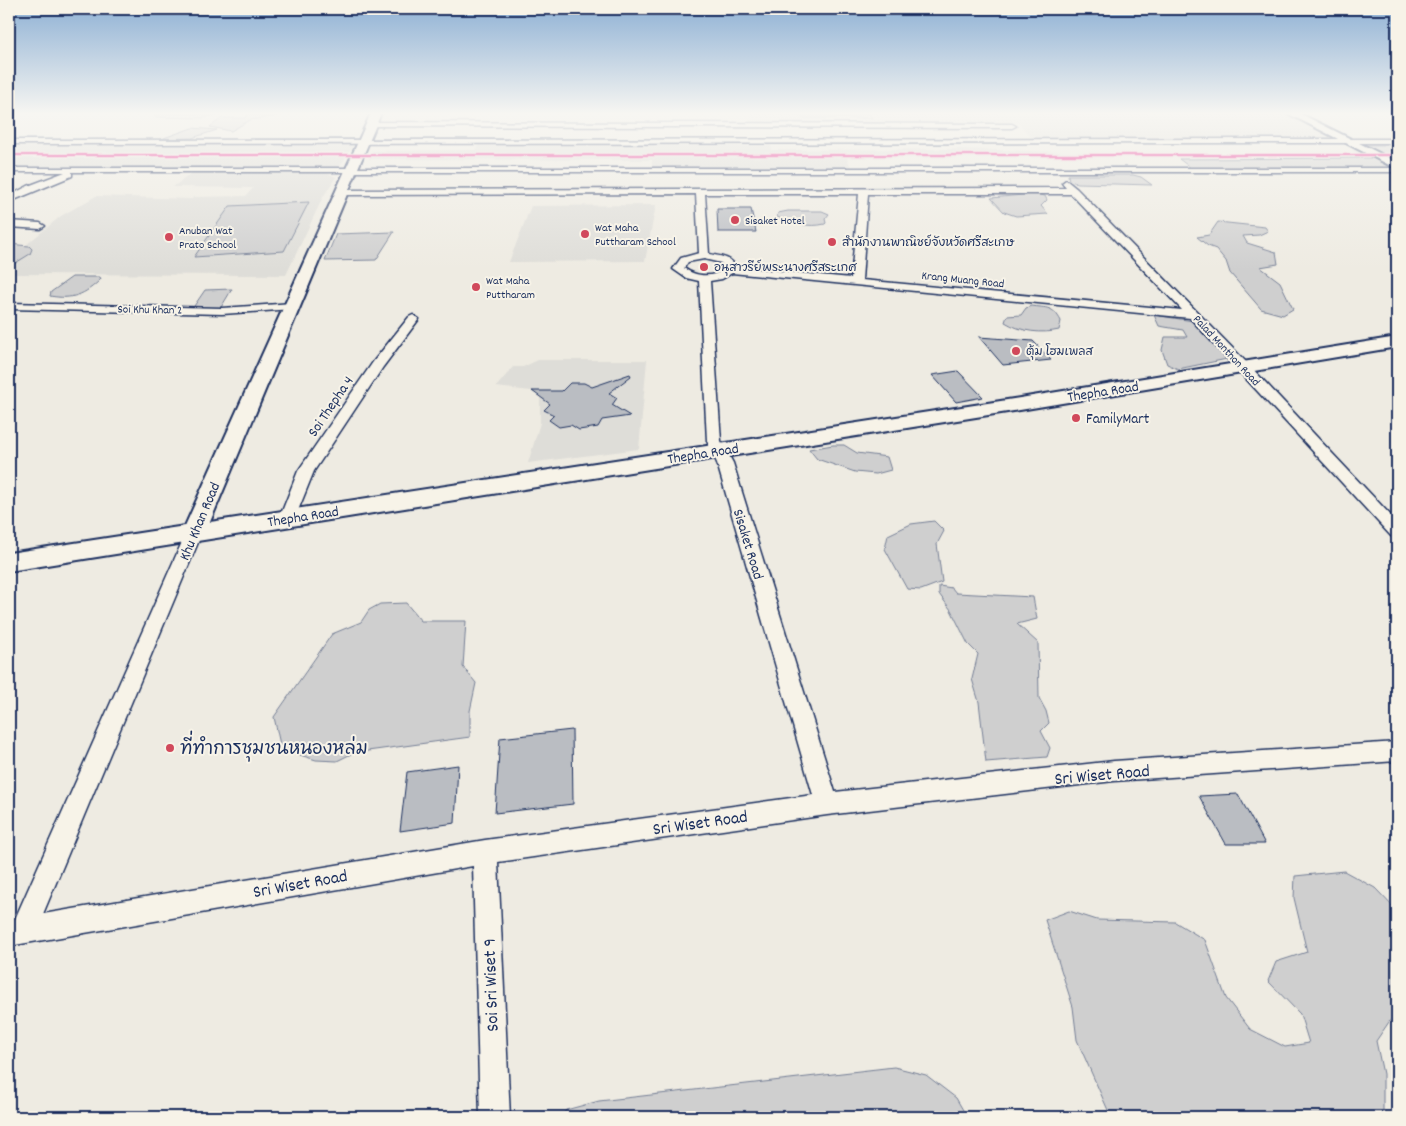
<svg xmlns="http://www.w3.org/2000/svg" width="1406" height="1126" viewBox="0 0 1406 1126" font-family="Dekko,'Playpen Sans Thai',sans-serif">
	<style>
		.built { fill: #deddd8 }
		.green { fill: #cfcfcf; stroke: #757f96 }
		.building { fill: #babdc2; stroke: #1b2f5e }
		.lines { fill: none; stroke-linecap: round; stroke-linejoin: round }
		.street-casing { stroke: #1b2f5e; stroke-width: 3 }
		.secondary-casing { stroke: #1b2f5e; stroke-width: 4 }
		.street { fill: #f7f3e8; fill-rule: evenodd }
		.secondary { fill: #f7f3e8; fill-rule: evenodd }
		.rail-1-casing { stroke: #f7f3e8; stroke-width: 4.5 }
		.rail-1 { stroke: #e5007d; stroke-width: 2.5 }
		.poi-dot { fill: #d1495b; stroke: #f7f3e8; stroke-width: 2 }
		.labels { text-anchor: middle; stroke-width: 4; stroke-linejoin: round; paint-order: stroke }
		.far-poi-label { font-size: 12px; fill: #1b2f5e; stroke: #f7f3e8; text-anchor: start }
		.far-street-label { font-size: 12px; fill: #1b2f5e; stroke: #f7f3e8 }
		.street-label { font-size: 15px; fill: #1b2f5e; stroke: #f7f3e8 }
		.poi-label { font-size: 15px; fill: #1b2f5e; stroke: #f7f3e8; text-anchor: start }
		.near-poi-label { font-size: 18px; fill: #1b2f5e; stroke: #f7f3e8; text-anchor: start }
		.near-street-label { font-size: 18px; fill: #1b2f5e; stroke: #f7f3e8 }
	</style>
	<rect width="100%" height="100%" fill="#eeebe2"/>
	<filter id="ink" filterUnits="userSpaceOnUse"><feTurbulence type="fractalNoise" baseFrequency=".02" numOctaves="2"/><feDisplacementMap in="SourceGraphic" scale="10" xChannelSelector="R" yChannelSelector="G"/><feConvolveMatrix kernelMatrix="1 2 1 2 8 2 1 2 1" color-interpolation-filters="sRGB"/></filter>
	<g filter="url(#ink)">
		<g class="built">
			<path d="M750 113H1285L1332 137 1328 139H1045L1032 138 1018 123H752Z"/>
			<path d="M357 142 349 152 9 153V143Z"/>
			<path d="M770 143 772 150 957 149 1100 153H1356L1352 150H1361L1374 157 847 158 851 168 652 167V160L369 159 372 151 475 150 479 144Z"/>
			<path d="M346 157 339 167 330 169 327 173 336 177 323 197 286 275 9 274V259L61 216 96 196 192 199 194 197 246 196 253 188 173 187 192 173H9V158Z"/>
			<path d="M656 205 645 261 509 262 531 206Z"/>
			<path d="M538 360H647L639 449 528 463 540 423V392L496 387 513 367H523Z"/>
		</g>
		<g class="green">
			<path d="M162 113 218 114 203 118 154 117Z"/>
			<path d="M246 113H280L272 117 250 120 231 131 210 127 222 118H245L249 114Z"/>
			<path d="M801 113H869L872 118H802Z"/>
			<path d="M192 128 217 130 192 138 161 139Z"/>
			<path d="M1363 145H1397V161Z"/>
			<path d="M1373 158 1392 168H1191L1179 159Z"/>
			<path d="M1068 175H1133L1141 177 1152 185 1078 183 1069 181Z"/>
			<path d="M1034 194 1045 196 1047 200 1041 206 1048 214 1016 216 1004 212 991 198Z"/>
			<path d="M309 202 284 251 194 257 230 206Z"/>
			<path d="M788 211H822L829 214 825 219 826 223 825 224C808 228 792 223 777 217L778 213Z"/>
			<path d="M1218 222 1265 227 1268 231 1259 235 1243 236 1247 243 1276 252 1278 264 1260 267 1280 282 1293 309 1283 315 1261 309 1230 273 1226 261 1216 249 1208 246 1197 237 1209 235Z"/>
			<path d="M394 232 376 260 325 261 336 234Z"/>
			<path d="M9 244 29 246 32 249 30 254 9 267Z"/>
			<path d="M72 277H100L101 279C85 295 72 300 50 296L51 292Z"/>
			<path d="M232 289 220 309H192L205 290Z"/>
			<path d="M1031 306C1047 308 1053 306 1061 321L1059 330C1042 334 1021 332 1005 322L1007 316 1021 315 1026 308Z"/>
			<path d="M1154 315 1193 321 1227 359 1178 369 1167 364 1162 350 1165 337H1187L1183 330 1159 326Z"/>
			<path d="M833 445H844L857 453 887 457 891 470 876 474 855 472 817 459 809 449Z"/>
			<path d="M934 521 944 531 937 544 942 582 921 590 907 589 885 549 888 535 911 524Z"/>
			<path d="M939 586 952 588 956 593 1033 597 1037 619 1017 624 1038 643 1039 698 1046 711 1049 723 1041 731 1050 748 1047 757 986 762 979 702 972 679 978 654 968 644 951 610 939 594Z"/>
			<path d="M406 603 421 621H466L463 667 476 683 470 711V737L353 753 337 761 316 760 281 749 274 717 332 634 361 622 369 610 380 604Z"/>
			<path d="M1344 871 1375 888 1397 911V1020L1391 1019 1376 1041 1383 1074V1117H1111L1077 1040 1073 1007 1045 920 1069 911 1097 920 1175 922 1205 940 1226 998 1250 1029 1285 1047 1309 1043 1300 1014 1268 981 1276 962 1307 952 1294 898 1295 876Z"/>
			<path d="M894 1067 926 1075 956 1098 967 1117H561L566 1110 599 1101Z"/>
		</g>
		<g class="building">
			<path d="M717 209H751L756 232H718Z"/>
			<path d="M979 337 1033 341 1051 360 1003 365Z"/>
			<path d="M958 371 983 397 956 402 932 375Z"/>
			<path d="M630 374 631 376 609 393 617 398 612 405 630 416 602 420 598 427 579 430 571 425 559 427 549 420 554 415 544 410 550 404 532 391H562L570 383H584L592 387Z"/>
			<path d="M572 730 573 804 495 813 500 738Z"/>
			<path d="M458 765 455 823 400 831 407 772Z"/>
			<path d="M1238 794 1265 844H1226L1199 796Z"/>
		</g>
		<g class="lines">
			<defs>
				<g id="street">
					<path d="M368 122 1012 124 1016 126 1012 128 371 126H368Z"/>
					<path d="M1397 139V143L9 144V140Z"/>
					<path d="M9 168H1397V172H72V176L9 202V196L28 186 65 172H9Z"/>
					<path d="M1066 180 1077 189 1249 365 1397 522V538L1391 536 1190 318 732 273 722 279 710 281 721 441 733 463 835 792 1114 761 1397 742V761L1114 781 827 815 498 862 510 1117H480L473 866 9 946V920L15 919 186 533 188 529 194 527 200 529 202 533 43 914 485 840 813 795 717 463 707 441 699 281 686 278 673 269 681 258 699 253 696 194 342 195 338 192 339 190 1066 188 1062 183ZM705 194H859L851 278 735 267C732 257 719 256 709 254ZM868 194H1071L1182 310 862 280ZM704 259 721 263 725 269C712 278 696 277 684 268L688 262Z"/>
					<path d="M9 221 40 223 45 226 40 229 9 227Z"/>
					<path d="M9 303 222 308 292 303 298 306 292 309 222 314 9 309Z"/>
					<path d="M413 315 419 319 383 367 314 471 293 523 287 524 281 523 279 519 298 471 373 362 409 317Z"/>
				</g>
				<g id="secondary">
					<path d="M371 113H381L210 522 1020 398 1397 337V347L1020 410 9 571V553L185 526Z"/>
					<path d="M1287 113H1299L1397 162V169Z"/>
				</g>
			</defs>
			<use href="#street" class="street-casing"/>
			<use href="#secondary" class="secondary-casing"/>
			<use href="#street" class="street"/>
			<use href="#secondary" class="secondary"/>
			<defs>
				<path id="rail-1" d="M9 155H1397"/>
			</defs>
			<use href="#rail-1" class="rail-1-casing"/>
			<use href="#rail-1" class="rail-1"/>
		</g>
	</g>
	<linearGradient id="sky" x2="0" y2="1"><stop stop-color="#8db0d4"/><stop offset="0.42" stop-color="#f7f6f2"/><stop offset="1" stop-color="#f7f6f2" stop-opacity="0"/></linearGradient>
	<rect width="1406" height="270" fill="url(#sky)"/>
	<g class="poi-dot">
		<circle cx="735" cy="220" r="5"/>
		<circle cx="585" cy="234" r="5"/>
		<circle cx="169" cy="237" r="5"/>
		<circle cx="832" cy="242" r="5"/>
		<circle cx="704" cy="267" r="5"/>
		<circle cx="476" cy="287" r="5"/>
		<circle cx="1016" cy="351" r="5"/>
		<circle cx="1076" cy="418" r="5"/>
		<circle cx="170" cy="748" r="5"/>
	</g>
	<g class="labels">
		<g class="far-poi-label">
			<text x="745" y="224">Sisaket Hotel</text>
			<text x="595" y="231">Wat Maha<tspan x="595" dy="14">Puttharam School</tspan></text>
			<text x="179" y="234">Anuban Wat<tspan x="179" dy="14">Prato School</tspan></text>
			<text x="842" y="246">สำนักงานพาณิชย์จังหวัดศรีสะเกษ</text>
			<text x="714" y="271">อนุสาวรีย์พระนางศรีสระเกศ</text>
			<text x="486" y="284">Wat Maha<tspan x="486" dy="14">Puttharam</tspan></text>
			<text x="1026" y="355">ตุ้ม โฮมเพลส</text>
		</g>
		<g class="far-street-label">
			<text transform="translate(963 279) rotate(6)" y="4">Krang Muang Road</text>
			<text transform="translate(150 309) rotate(1)" y="4">Soi Khu Khan 2</text>
			<text transform="translate(1227 350) rotate(47)" y="4">Palad Monthon Road</text>
		</g>
		<g class="street-label">
			<text transform="translate(1103 391) rotate(-9)" y="5">Thepha Road</text>
			<text transform="translate(330 406) rotate(-56)" y="5">Soi Thepha 4</text>
			<text transform="translate(703 453) rotate(-9)" y="5">Thepha Road</text>
			<text transform="translate(303 516) rotate(-9)" y="5">Thepha Road</text>
			<text transform="translate(199 521) rotate(-67)" y="5">Khu Khan Road</text>
			<text transform="translate(749 544) rotate(73)" y="5">Sisaket Road</text>
		</g>
		<g class="poi-label">
			<text x="1086" y="423">FamilyMart</text>
		</g>
		<g class="near-poi-label">
			<text x="180" y="754">ที่ทำการชุมชนหนองหล่ม</text>
		</g>
		<g class="near-street-label">
			<text transform="translate(1102 774) rotate(-5)" y="6">Sri Wiset Road</text>
			<text transform="translate(700 822) rotate(-8)" y="6">Sri Wiset Road</text>
			<text transform="translate(300 883) rotate(-10)" y="6">Sri Wiset Road</text>
			<text transform="translate(490 985) rotate(-92)" y="6">Soi Sri Wiset 9</text>
		</g>
	</g>
	<rect width="1406" height="1126" fill="none" stroke="#f7f3e8" stroke-width="30"/>
	<rect x="15" y="15" width="1376" height="1096" fill="none" stroke="#1b2f5e" stroke-width="2" filter="url(#ink)"/>
</svg>
